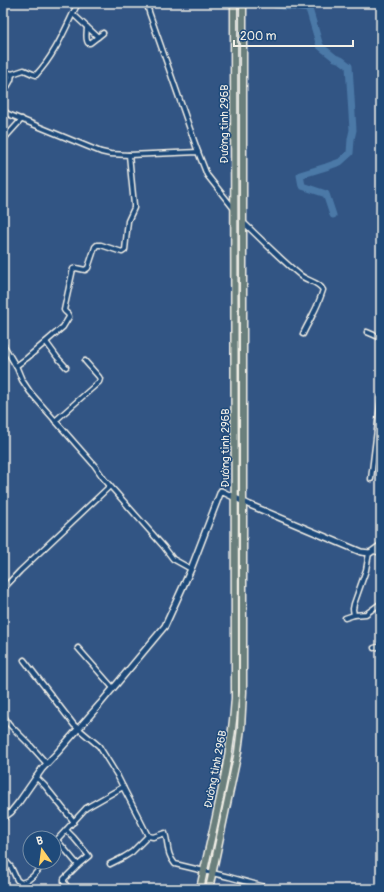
<svg xmlns="http://www.w3.org/2000/svg" width="384" height="892" viewBox="0 0 384 892" font-family="Pangolin,sans-serif">
	<style>
		.lines { fill: none; stroke-linecap: round; stroke-linejoin: round }
		.river { stroke: #4b79a7; stroke-width: 7 }
		.minor-casing { stroke: #f4f1e8; stroke-width: 7 }
		.tertiary-casing { stroke: #f4f1e8; stroke-width: 8 }
		.primary-casing { stroke: #f4f1e8; stroke-width: 9 }
		.minor { stroke: #1f4a7a; stroke-width: 4 }
		.tertiary { stroke: #1f4a7a; stroke-width: 5 }
		.primary { stroke: #6b7f7c; stroke-width: 6 }
		.labels { text-anchor: middle; stroke-width: 3; stroke-linejoin: round; paint-order: stroke }
		.street-label { font-size: 11px; fill: #f4f1e8; stroke: #1f4a7a }
	</style>
	<rect width="100%" height="100%" fill="#325584"/>
	<filter id="ink" filterUnits="userSpaceOnUse"><feTurbulence type="fractalNoise" baseFrequency=".025" numOctaves="2"/><feDisplacementMap in="SourceGraphic" scale="8" xChannelSelector="R" yChannelSelector="G"/><feConvolveMatrix kernelMatrix="1 2 1 2 8 2 1 2 1" color-interpolation-filters="sRGB"/></filter>
	<g filter="url(#ink)">
		<g class="lines">
			<path class="river" d="M274 3 275 5 309 9 320 46 335 58 341 60 349 66 353 130 351 139 350 153 340 162 326 167 300 175 302 186 326 194 333 215"/>
			<defs>
				<g id="minor">
					<path d="M149 3 148 8 149 12 198 152"/>
					<path d="M3 10V3"/>
					<path d="M73 14 87 27 98 37"/>
					<path d="M87 27C87 32 85 38 88 43H90L103 33"/>
					<path d="M3 71 12 74 24 70 33 74 36 75C55 55 65 29 77 5V3"/>
					<path d="M3 94 11 80 12 74"/>
					<path d="M3 110 8 114 101 152 110 154 129 155 134 205V208L128 221 125 250 122 252 101 245H97L95 247 88 268 85 270 76 268 73 269 64 310C65 313 69 313 69 317L63 327 27 358 16 366"/>
					<path d="M3 140 22 119"/>
					<path d="M129 155 198 152 207 175 234 209"/>
					<path d="M243 222C262 240 280 259 300 275 307 281 319 282 323 290 320 299 317 307 313 314 310 321 306 327 303 334"/>
					<path d="M367 332 381 338"/>
					<path d="M46 342 57 357 66 367"/>
					<path d="M3 344 17 368 22 380 30 392 95 466 104 479 164 547 173 559 191 569"/>
					<path d="M55 421 73 405 99 382 100 379 99 377 85 361"/>
					<path d="M371 479 381 397"/>
					<path d="M374 551 381 553"/>
					<path d="M3 589 20 571 110 486"/>
					<path d="M354 615 353 609 354 604 366 570 369 553"/>
					<path d="M345 618 354 615 366 614 381 603"/>
					<path d="M78 648 113 688"/>
					<path d="M374 648 381 646"/>
					<path d="M24 660 74 725 99 746 117 775 123 787 86 808 54 843"/>
					<path d="M3 715 9 724 31 746 47 764"/>
					<path d="M36 777 45 786 74 822"/>
					<path d="M66 830 74 838 89 856 78 865"/>
					<path d="M148 836 153 837 165 833C169 845 166 853 175 864L229 877 272 889"/>
					<path d="M57 840 78 865 64 879V882L69 889"/>
					<path d="M3 858 11 867 17 880 21 883C30 881 39 870 44 862"/>
					<path d="M110 864 124 857 132 852 148 836 138 816 123 787"/>
				</g>
				<path id="tertiary" d="M3 818 11 812 19 802 42 769 57 753 100 704 165 626 191 569 221 491 250 505 361 552 370 553 381 545"/>
				<g id="primary">
					<path d="M200 889C213 826 231 762 235 698L234 3"/>
					<path d="M209 889 238 752 241 728 243 692V3"/>
				</g>
			</defs>
			<use href="#minor" class="minor-casing"/>
			<use href="#tertiary" class="tertiary-casing"/>
			<use href="#primary" class="primary-casing"/>
			<use href="#minor" class="minor"/>
			<use href="#tertiary" class="tertiary"/>
			<use href="#primary" class="primary"/>
		</g>
	</g>
	<g class="labels">
		<g class="street-label">
			<text transform="translate(224 124) rotate(-90)" y="4">Đường tỉnh 296B</text>
			<text transform="translate(225 448) rotate(-90)" y="4">Đường tỉnh 296B</text>
			<text transform="translate(215 769) rotate(-79)" y="4">Đường tỉnh 296B</text>
		</g>
	</g>
	<rect width="384" height="892" fill="none" stroke="#1f4a7a" stroke-width="16"/>
	<rect x="8" y="8" width="368" height="876" fill="none" stroke="#f4f1e8" stroke-width="1.5" filter="url(#ink)"/>
	<g transform="translate(42 850) rotate(346)"><circle r="19" fill="#1f4a7a" stroke="#748da6"/>
	<path d="M0-3L7 15L0 10L-7 15Z" fill="#ffd166"/>
	<text y="-6" font-size="11" font-weight="bold" text-anchor="middle" fill="#f4f1e8">B</text>
	</g>
	<path d="M234 40v6h119v-6" fill="none" stroke="#f4f1e8" stroke-width="2"/>
	<text x="240" y="40" font-size="12" fill="#f4f1e8" stroke="#1f4a7a" stroke-width="3" paint-order="stroke">200 m</text>
</svg>
